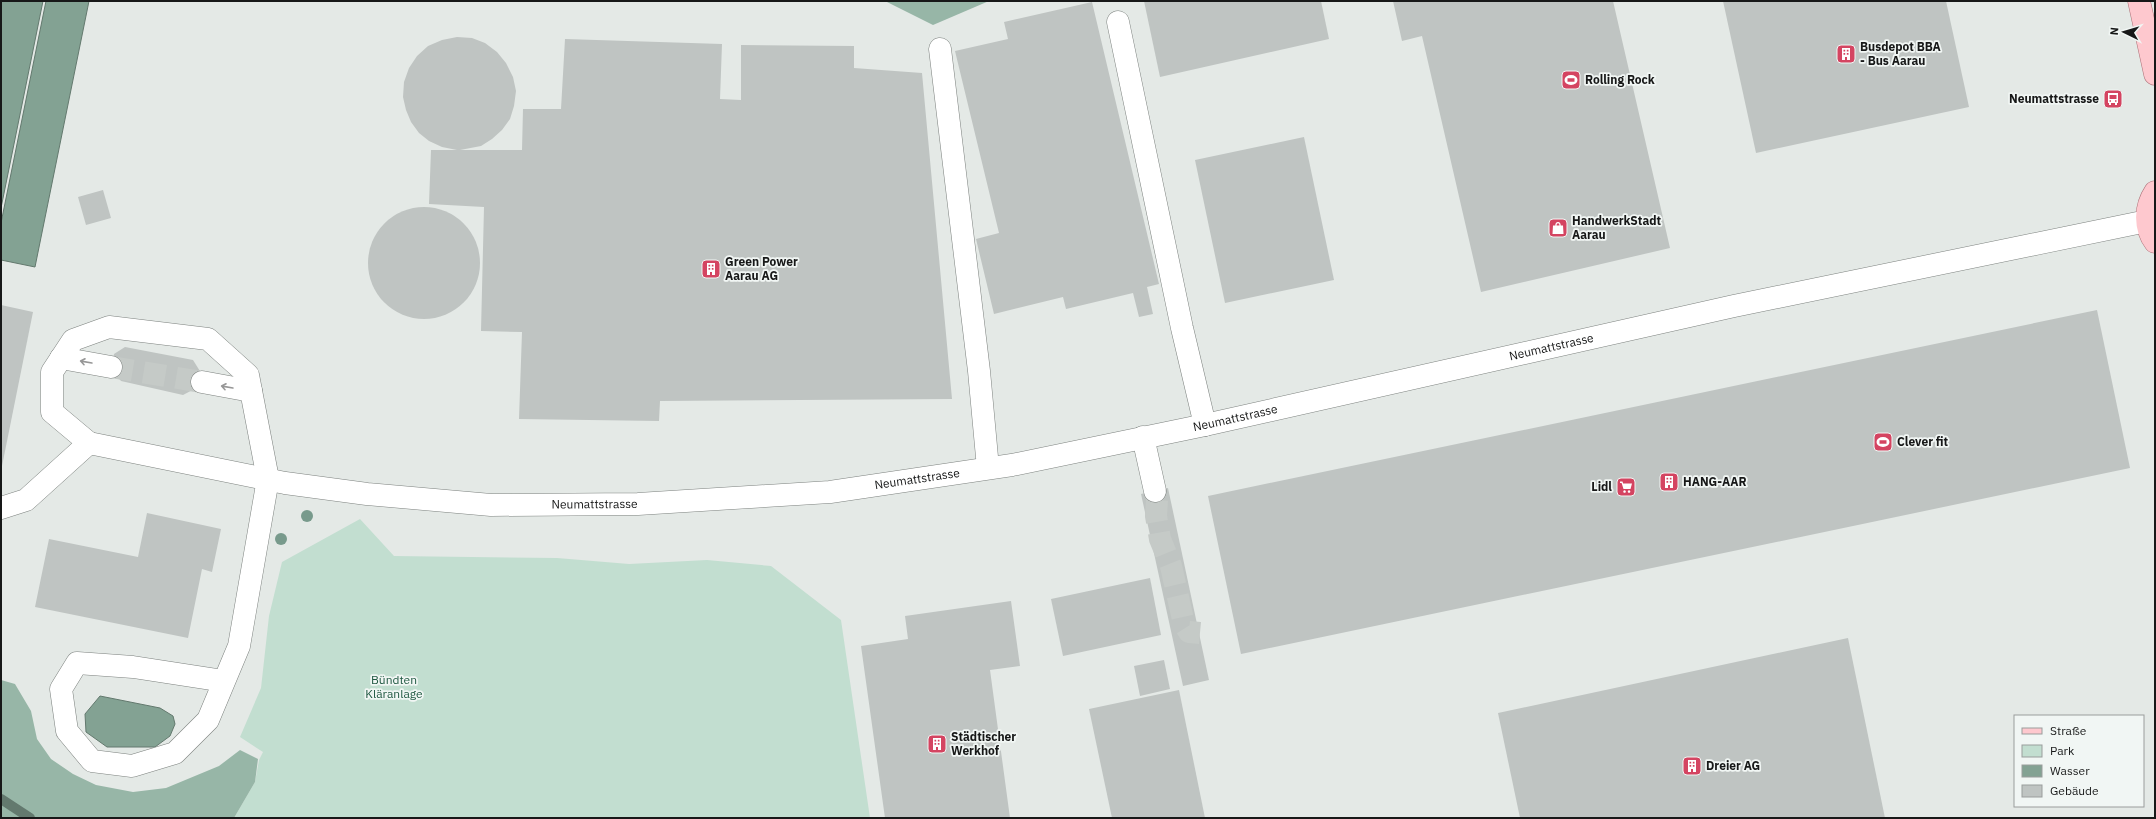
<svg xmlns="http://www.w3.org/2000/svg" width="2156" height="819" viewBox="0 0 2156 819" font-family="'IBM Plex Sans',sans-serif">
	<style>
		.green { fill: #c2ded0 }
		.forest { fill: #97b6a7 }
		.water { fill: #83a293; stroke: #63796e }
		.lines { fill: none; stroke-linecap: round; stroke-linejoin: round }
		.stream { stroke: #63796e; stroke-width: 10 }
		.building { fill: #bfc4c2 }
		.minor-tunnel { stroke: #c5cac7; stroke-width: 22; stroke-dasharray: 22 11; stroke-linecap: butt }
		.minor-casing { stroke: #7d827f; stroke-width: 23 }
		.major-casing { stroke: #ad7279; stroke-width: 23 }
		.minor { stroke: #fff; stroke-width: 22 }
		.major { stroke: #fec8ce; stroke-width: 22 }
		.tree { fill: #789a8c }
		.oneway { stroke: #979797 }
		.labels { text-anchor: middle; stroke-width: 3.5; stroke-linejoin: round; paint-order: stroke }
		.poi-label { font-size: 12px; font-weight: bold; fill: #171818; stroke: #f1f6f4; text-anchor: start }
		.street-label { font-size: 12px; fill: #171818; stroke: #f1f6f4 }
		.park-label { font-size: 12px; fill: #205942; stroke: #f1f6f4 }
	</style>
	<rect width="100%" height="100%" fill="#e4e9e6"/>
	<path class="green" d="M360 519 394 556 557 558 629 564 707 560 771 566 841 620 870 818H234L255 782 259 760 263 752 240 737 261 688 269 616 282 562Z"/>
	<g class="forest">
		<path d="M885 1H989L933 25Z"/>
		<path d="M1 680 15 684 31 711 37 739 51 759 73 774 96 785 133 792 166 788 219 766 240 750 258 759 255 782 234 818H1Z"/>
	</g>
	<g class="water">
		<path d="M1 1H43L1 208Z"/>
		<path d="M46 1H89L35 267 1 260V223Z"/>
		<path d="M100 696 160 708 173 716 175 724 170 736 155 747H107L86 732 85 714Z"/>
	</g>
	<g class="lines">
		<path class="stream" d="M1 799 30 818"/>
	</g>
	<g class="building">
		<path d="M1144 1H1321L1329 39 1160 77Z"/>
		<path d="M1393 1H1613L1670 248 1481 292 1422 36 1402 41Z"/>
		<path d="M1723 1H1946L1969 107 1756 153Z"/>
		<path d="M1092 2 1159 284 1147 287 1153 314 1139 317 1133 293 1066 309 1063 297 994 314 976 239 999 233 955 51 1008 39 1004 22Z"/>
		<path d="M457 37 472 38 485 43 497 52 506 63 513 77 516 91 514 106 510 119 502 130 492 139 481 146 460 150H522L523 109H561L565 39 722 44 720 99 741 100V45L854 46V68L922 73 952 399 660 401 659 421 519 419 522 332 481 331 484 207 429 204 431 150H457L442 147 429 141 419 133 411 122 406 110 403 97 404 82 409 68 417 56 428 46 442 40Z"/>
		<path d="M1304 137 1334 280 1225 303 1195 160Z"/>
		<path d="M103 190 111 218 86 225 78 197Z"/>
		<circle cx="424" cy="263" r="56"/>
		<path d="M1 305 33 312 2 466H1Z"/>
		<path d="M2097 310 2130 468 1241 654 1208 496Z"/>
		<path d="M125 347 193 360 203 376 202 385 183 395 121 381 111 368 114 354Z"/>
		<path d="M1168 488 1209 680 1183 686 1141 494Z"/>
		<path d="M147 513 221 529 212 572 202 569 188 638 35 607 49 539 138 557Z"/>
		<path d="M1150 578 1161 635 1063 656 1051 599Z"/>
		<path d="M1011 601 1020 666 990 670 1010 818H885L861 646 908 639 905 616Z"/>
		<path d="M1848 638 1885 818H1520L1498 713Z"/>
		<path d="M1164 660 1170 689 1140 696 1134 666Z"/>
		<path d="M1179 690 1205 818H1112L1089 709Z"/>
	</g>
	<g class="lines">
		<g class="minor-tunnel">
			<path d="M111 367 202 382"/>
			<path d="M1157 500 1156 516 1160 539 1171 566 1184 624 1189 632 1200 633"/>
		</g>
		<defs>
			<g id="minor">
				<path d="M1118 22 1182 328 1205 425"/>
				<path d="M940 49 979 371 988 468"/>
				<path d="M61 358 111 367"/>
				<path d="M202 382 251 391"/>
				<path d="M1143 437 1155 491"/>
				<path d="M89 443 52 412V372L73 340 109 327 208 339 248 375 268 479 239 646 208 720 175 753 132 766 92 761 67 731 61 689 77 663 133 667 224 681"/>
				<path id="s1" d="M1 508 26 500 89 443 285 483 367 494 491 505 638 504 830 492 1012 465 1205 425 1734 306 2147 221"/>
			</g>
			<g id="major">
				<path d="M2139 1 2155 74"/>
				<path d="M2155 192C2145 207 2144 227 2155 242"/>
			</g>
		</defs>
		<use href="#minor" class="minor-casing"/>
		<use href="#major" class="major-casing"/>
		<use href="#minor" class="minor"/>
		<use href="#major" class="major"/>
	</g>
	<g class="tree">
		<circle cx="307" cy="516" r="6"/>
		<circle cx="281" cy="539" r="6"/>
	</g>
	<defs><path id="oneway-shaft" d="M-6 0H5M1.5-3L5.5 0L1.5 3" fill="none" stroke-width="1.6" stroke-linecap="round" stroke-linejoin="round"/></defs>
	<g class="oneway">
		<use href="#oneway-shaft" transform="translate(86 362) rotate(-170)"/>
		<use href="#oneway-shaft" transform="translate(227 387) rotate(-170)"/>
	</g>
	<defs>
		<symbol id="building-square" viewBox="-11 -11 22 22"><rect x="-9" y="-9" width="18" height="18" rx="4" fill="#d44461" stroke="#f1f6f4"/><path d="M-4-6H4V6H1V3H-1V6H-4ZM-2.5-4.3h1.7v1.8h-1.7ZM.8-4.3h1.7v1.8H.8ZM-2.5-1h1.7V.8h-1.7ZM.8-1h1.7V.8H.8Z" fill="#fff"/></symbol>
		<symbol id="stadium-square" viewBox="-11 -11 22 22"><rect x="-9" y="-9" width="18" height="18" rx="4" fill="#d44461" stroke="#f1f6f4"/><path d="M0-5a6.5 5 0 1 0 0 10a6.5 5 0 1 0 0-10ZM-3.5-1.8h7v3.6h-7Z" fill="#fff"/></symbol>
		<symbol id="bus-square" viewBox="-11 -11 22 22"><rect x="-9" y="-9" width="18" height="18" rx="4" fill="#d44461" stroke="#f1f6f4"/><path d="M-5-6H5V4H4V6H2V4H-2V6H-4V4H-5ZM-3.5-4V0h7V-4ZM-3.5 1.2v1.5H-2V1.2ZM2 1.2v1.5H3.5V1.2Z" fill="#fff"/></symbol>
		<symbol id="shop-square" viewBox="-11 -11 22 22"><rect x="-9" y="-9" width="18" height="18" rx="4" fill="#d44461" stroke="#f1f6f4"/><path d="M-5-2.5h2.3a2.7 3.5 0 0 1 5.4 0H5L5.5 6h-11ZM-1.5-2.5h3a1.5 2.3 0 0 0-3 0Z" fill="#fff"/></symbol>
		<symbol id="supermarket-square" viewBox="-11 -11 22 22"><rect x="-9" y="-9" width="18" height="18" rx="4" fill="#d44461" stroke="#f1f6f4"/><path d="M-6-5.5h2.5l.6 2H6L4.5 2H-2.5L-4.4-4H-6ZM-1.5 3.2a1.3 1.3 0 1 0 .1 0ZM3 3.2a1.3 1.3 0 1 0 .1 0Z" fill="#fff"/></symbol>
	</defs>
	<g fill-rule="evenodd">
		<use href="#building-square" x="1835" y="43" width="22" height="22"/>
		<use href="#stadium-square" x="1560" y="69" width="22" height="22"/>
		<use href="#bus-square" x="2102" y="88" width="22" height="22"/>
		<use href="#shop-square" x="1547" y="217" width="22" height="22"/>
		<use href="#building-square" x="700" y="258" width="22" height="22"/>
		<use href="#stadium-square" x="1872" y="431" width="22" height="22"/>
		<use href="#building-square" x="1658" y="471" width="22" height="22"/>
		<use href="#supermarket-square" x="1615" y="476" width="22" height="22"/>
		<use href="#building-square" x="926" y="733" width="22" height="22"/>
		<use href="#building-square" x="1681" y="755" width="22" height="22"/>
	</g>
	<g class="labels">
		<g class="poi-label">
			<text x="1860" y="51">Busdepot BBA<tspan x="1860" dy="14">- Bus Aarau</tspan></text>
			<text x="1585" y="84">Rolling Rock</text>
			<text x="2099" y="103" text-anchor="end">Neumattstrasse</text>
			<text x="1572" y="225">HandwerkStadt<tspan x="1572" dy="14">Aarau</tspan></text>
			<text x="725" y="266">Green Power<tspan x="725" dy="14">Aarau AG</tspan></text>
			<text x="1897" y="446">Clever fit</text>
			<text x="1683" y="486">HANG-AAR</text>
			<text x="1612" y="491" text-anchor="end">Lidl</text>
			<text x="951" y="741">Städtischer<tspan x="951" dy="14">Werkhof</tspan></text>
			<text x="1706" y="770">Dreier AG</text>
		</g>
		<g class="street-label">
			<text dy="4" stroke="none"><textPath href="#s1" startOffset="1594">Neumattstrasse</textPath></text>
			<text dy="4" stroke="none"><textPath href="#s1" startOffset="1270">Neumattstrasse</textPath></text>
			<text dy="4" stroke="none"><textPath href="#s1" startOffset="946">Neumattstrasse</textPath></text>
			<text dy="4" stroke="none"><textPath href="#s1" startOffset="622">Neumattstrasse</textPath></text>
		</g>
		<g class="park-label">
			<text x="394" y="684">Bündten<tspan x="394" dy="14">Kläranlage</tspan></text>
		</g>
	</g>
	<rect width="2156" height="819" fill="none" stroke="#171818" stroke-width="4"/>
	<rect x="2014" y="715" width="130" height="92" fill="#f1f6f4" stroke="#9a9d9c"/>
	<rect x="2022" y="728" width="20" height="6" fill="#fec8ce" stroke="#9a9d9c"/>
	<text x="2050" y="735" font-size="12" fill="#171818">Straße</text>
	<rect x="2022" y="745" width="20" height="12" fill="#c2ded0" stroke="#9a9d9c"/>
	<text x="2050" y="755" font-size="12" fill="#171818">Park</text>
	<rect x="2022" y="765" width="20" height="12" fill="#83a293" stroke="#9a9d9c"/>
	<text x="2050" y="775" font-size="12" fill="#171818">Wasser</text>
	<rect x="2022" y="785" width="20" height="12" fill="#bfc4c2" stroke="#9a9d9c"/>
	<text x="2050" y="795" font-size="12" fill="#171818">Gebäude</text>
	<g transform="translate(2124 32) rotate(275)" stroke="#f1f6f4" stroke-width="3" paint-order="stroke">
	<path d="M0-3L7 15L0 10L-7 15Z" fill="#171818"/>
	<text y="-6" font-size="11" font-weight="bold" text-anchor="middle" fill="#171818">N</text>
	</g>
</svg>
